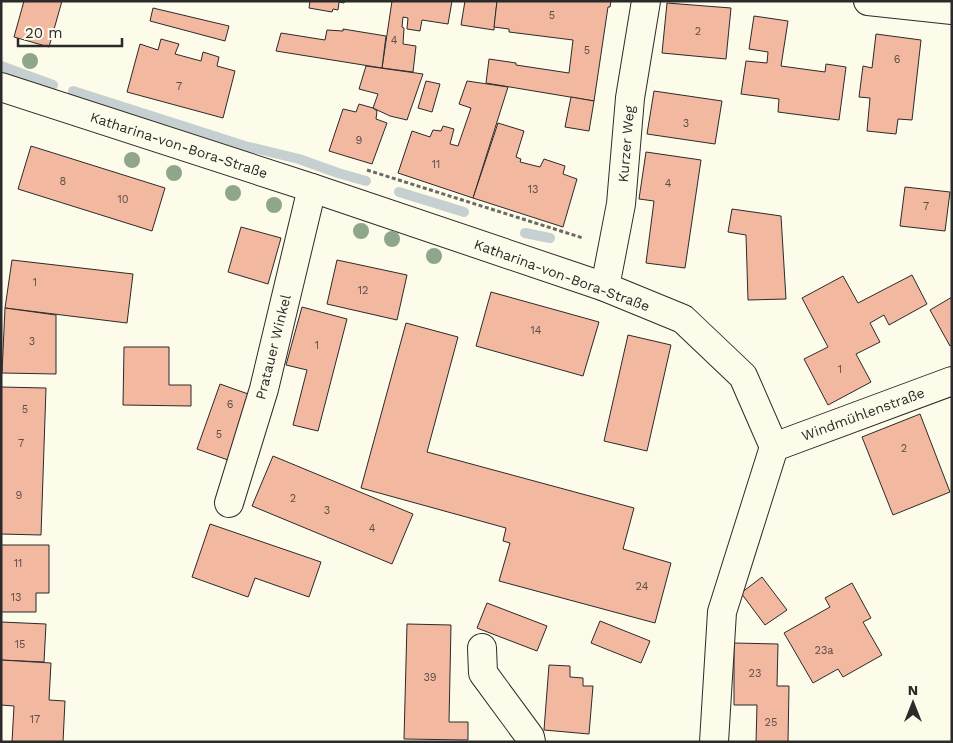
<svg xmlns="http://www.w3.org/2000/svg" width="953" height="743" viewBox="0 0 953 743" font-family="'Work Sans',sans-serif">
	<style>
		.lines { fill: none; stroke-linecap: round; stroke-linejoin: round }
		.stream { stroke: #c7d0d0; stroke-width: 10 }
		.building { fill: #f2b8a0; stroke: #2b2b2b }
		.minor-casing { stroke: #2b2b2b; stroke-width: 30 }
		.path { stroke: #6a6964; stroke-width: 3; stroke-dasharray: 4 2.5; stroke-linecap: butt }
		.minor { stroke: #fdfbea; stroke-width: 28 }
		.tree { fill: #8ea78a }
		.labels { text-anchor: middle; stroke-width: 4; stroke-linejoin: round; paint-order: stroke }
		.number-label { font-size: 11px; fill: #5d4e48 }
		.street-label { font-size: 14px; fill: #2b2b2b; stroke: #fdfbea }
	</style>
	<rect width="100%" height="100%" fill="#fdfbea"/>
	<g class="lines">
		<g class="stream">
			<path d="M1 66 53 85"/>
			<path d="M73 91 245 146 299 159 338 173 366 181"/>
			<path d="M399 192 464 212"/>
			<path d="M525 233 550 238"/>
		</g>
	</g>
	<g class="building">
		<path d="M24 1H62L49 47 14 37Z"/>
		<path d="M310 1H345L344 3 339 2 338 10 333 9 332 12 309 8Z"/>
		<path d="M392 1H452L448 24 422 20 420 31 407 29 408 18 403 17 402 27 404 28 403 44 416 46 413 72 382 68Z"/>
		<path d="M465 1H497L494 30 461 25Z"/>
		<path d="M497 1H611L610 7H608L594 101 486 83 489 59 516 63V65L569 73 573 40 509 32V29L494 27Z"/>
		<path d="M667 3 731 8 726 59 662 53Z"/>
		<path d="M153 8 229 26 225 41 150 21Z"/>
		<path d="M754 16 788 21 781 66 825 72 826 64 846 67 839 120 778 112 779 99 741 94 746 61 767 63 768 52 749 49Z"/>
		<path d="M343 29 386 36 382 68 276 51 281 33 325 40 327 30 343 31Z"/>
		<path d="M876 34 921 40 912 120 898 119 896 134 867 131 870 98 859 97 863 66 872 68Z"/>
		<path d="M161 39 179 44 175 54 201 61 203 52 219 57 217 66 235 71 223 118 127 92 140 44 158 50Z"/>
		<path d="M366 66 423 74 407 120 390 116 373 108 378 94 359 89Z"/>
		<path d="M426 81 440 84 432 112 418 108Z"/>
		<path d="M467 81 508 87 473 198 398 173 412 131 430 137 433 130 441 131 443 126 454 129 450 144 458 146 471 108 459 104Z"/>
		<path d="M654 91 722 101 715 144 647 134Z"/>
		<path d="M571 97 594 101 589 131 565 127Z"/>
		<path d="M359 104 373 108 377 111 376 119 387 123 372 164 329 151 343 109 356 112Z"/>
		<path d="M498 123 524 131 516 157 521 159 520 162 540 167 544 159 565 166 563 174 577 179 563 227 473 198Z"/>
		<path d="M31 146 165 188 152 231 18 189Z"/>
		<path d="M646 152 701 160 685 268 646 263 654 201 639 199Z"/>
		<path d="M905 187 950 192 945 231 900 226Z"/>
		<path d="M732 209 781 216 786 299 748 300 746 235 728 232Z"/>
		<path d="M241 227 281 238 268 284 228 272Z"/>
		<path d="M12 260 133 274 127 323 5 308Z"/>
		<path d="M337 260 407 275 397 320 327 304Z"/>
		<path d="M912 275 927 304 889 325 884 315 870 323 880 342 856 354 871 382 828 405 804 359 828 347 802 298 843 276 858 303Z"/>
		<path d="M491 292 599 322 583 376 476 346Z"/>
		<path d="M952 297V345L950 346 930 310Z"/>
		<path d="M302 307 347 319 318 431 293 425 307 370 286 365Z"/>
		<path d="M5 308 56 315V374L2 373Z"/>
		<path d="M406 323 458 337 427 452 634 508 623 549 671 563 655 623 499 581 510 543 503 541 506 528 361 488Z"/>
		<path d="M628 335 671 345 647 451 604 441Z"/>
		<path d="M124 347H169V385H191V406L123 405Z"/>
		<path d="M220 384 251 395 228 460 197 449Z"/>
		<path d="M1 387 46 388 41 535 1 534Z"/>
		<path d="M920 414 950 492 893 515 862 437Z"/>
		<path d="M273 456 413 514 392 564 252 506Z"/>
		<path d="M210 524 321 562 309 597 255 578 248 597 192 577Z"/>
		<path d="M1 545H49V593H36V612H1Z"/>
		<path d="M762 577 787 610 765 625 741 593Z"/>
		<path d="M852 583 871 618 863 622 882 655 843 677 838 669 813 683 784 633 830 607 825 598Z"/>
		<path d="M487 603 547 626 537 651 477 628Z"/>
		<path d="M600 621 650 641 641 663 591 643Z"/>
		<path d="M1 622 46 624 44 662 1 660Z"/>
		<path d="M407 624 451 625 449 722H468V740L404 739Z"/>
		<path d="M734 643 778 644 777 686H789L788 742H756L757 705H734Z"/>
		<path d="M1 660 51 663 49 700 65 701 63 742H12L14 706 1 705Z"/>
		<path d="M549 665 570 666V677L583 678V686H593L589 734 544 730Z"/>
	</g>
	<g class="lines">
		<defs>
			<g id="minor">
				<path d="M868 1 952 10"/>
				<path d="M1 87 312 188 605 287 683 319 743 376 774 447 722 612 714 742"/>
				<path d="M605 287 621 204 630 98 646 1"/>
				<path d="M774 447 952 381"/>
				<path d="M229 503 264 389 312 188"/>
				<path d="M482 648 483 673 530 737 531 742"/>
			</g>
		</defs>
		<use href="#minor" class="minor-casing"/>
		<path class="path" d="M367 170 583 238"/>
		<use href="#minor" class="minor"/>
	</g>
	<g class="tree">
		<circle cx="30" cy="61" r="8"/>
		<circle cx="132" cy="160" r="8"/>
		<circle cx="174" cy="173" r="8"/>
		<circle cx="233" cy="193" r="8"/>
		<circle cx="274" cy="205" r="8"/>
		<circle cx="361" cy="231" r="8"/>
		<circle cx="392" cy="239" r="8"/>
		<circle cx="434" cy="256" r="8"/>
	</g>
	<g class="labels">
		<g class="number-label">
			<text x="552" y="19">5</text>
			<text x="698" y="35">2</text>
			<text x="394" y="44">4</text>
			<text x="587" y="54">5</text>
			<text x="897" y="63">6</text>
			<text x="179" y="90">7</text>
			<text x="686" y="127">3</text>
			<text x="359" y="144">9</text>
			<text x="436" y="168">11</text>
			<text x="63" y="185">8</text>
			<text x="668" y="187">4</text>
			<text x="533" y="193">13</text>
			<text x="123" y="203">10</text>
			<text x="926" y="210">7</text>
			<text x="35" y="286">1</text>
			<text x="363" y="294">12</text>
			<text x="536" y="334">14</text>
			<text x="32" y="345">3</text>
			<text x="317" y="349">1</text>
			<text x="840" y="373">1</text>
			<text x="230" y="408">6</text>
			<text x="25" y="413">5</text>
			<text x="219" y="438">5</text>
			<text x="21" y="447">7</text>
			<text x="904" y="452">2</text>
			<text x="19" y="499">9</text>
			<text x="293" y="502">2</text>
			<text x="327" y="514">3</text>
			<text x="372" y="532">4</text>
			<text x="18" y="567">11</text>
			<text x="642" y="590">24</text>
			<text x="16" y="601">13</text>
			<text x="20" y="648">15</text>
			<text x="824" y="654">23a</text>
			<text x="755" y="677">23</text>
			<text x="430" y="681">39</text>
			<text x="35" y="723">17</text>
			<text x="771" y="726">25</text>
		</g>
		<g class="street-label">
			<text transform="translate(626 144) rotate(-85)" y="5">Kurzer Weg</text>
			<text transform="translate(179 145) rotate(18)" y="5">Katharina-von-Bora-Straße</text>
			<text transform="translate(562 275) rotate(20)" y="5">Katharina-von-Bora-Straße</text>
			<text transform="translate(273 347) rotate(-76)" y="5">Pratauer Winkel</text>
			<text transform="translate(863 414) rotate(-20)" y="5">Windmühlenstraße</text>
		</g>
	</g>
	<rect width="953" height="743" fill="none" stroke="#2b2b2b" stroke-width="5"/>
	<g transform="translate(913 703)" stroke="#fdfbea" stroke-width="4" paint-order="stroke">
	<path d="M0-4L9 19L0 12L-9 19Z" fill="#2b2b2b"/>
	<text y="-8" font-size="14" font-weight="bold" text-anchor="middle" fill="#2b2b2b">N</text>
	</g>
	<path d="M18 38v8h104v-8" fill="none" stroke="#2b2b2b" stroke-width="2.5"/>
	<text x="25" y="38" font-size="15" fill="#2b2b2b" stroke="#fdfbea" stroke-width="4" paint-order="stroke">20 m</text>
</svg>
